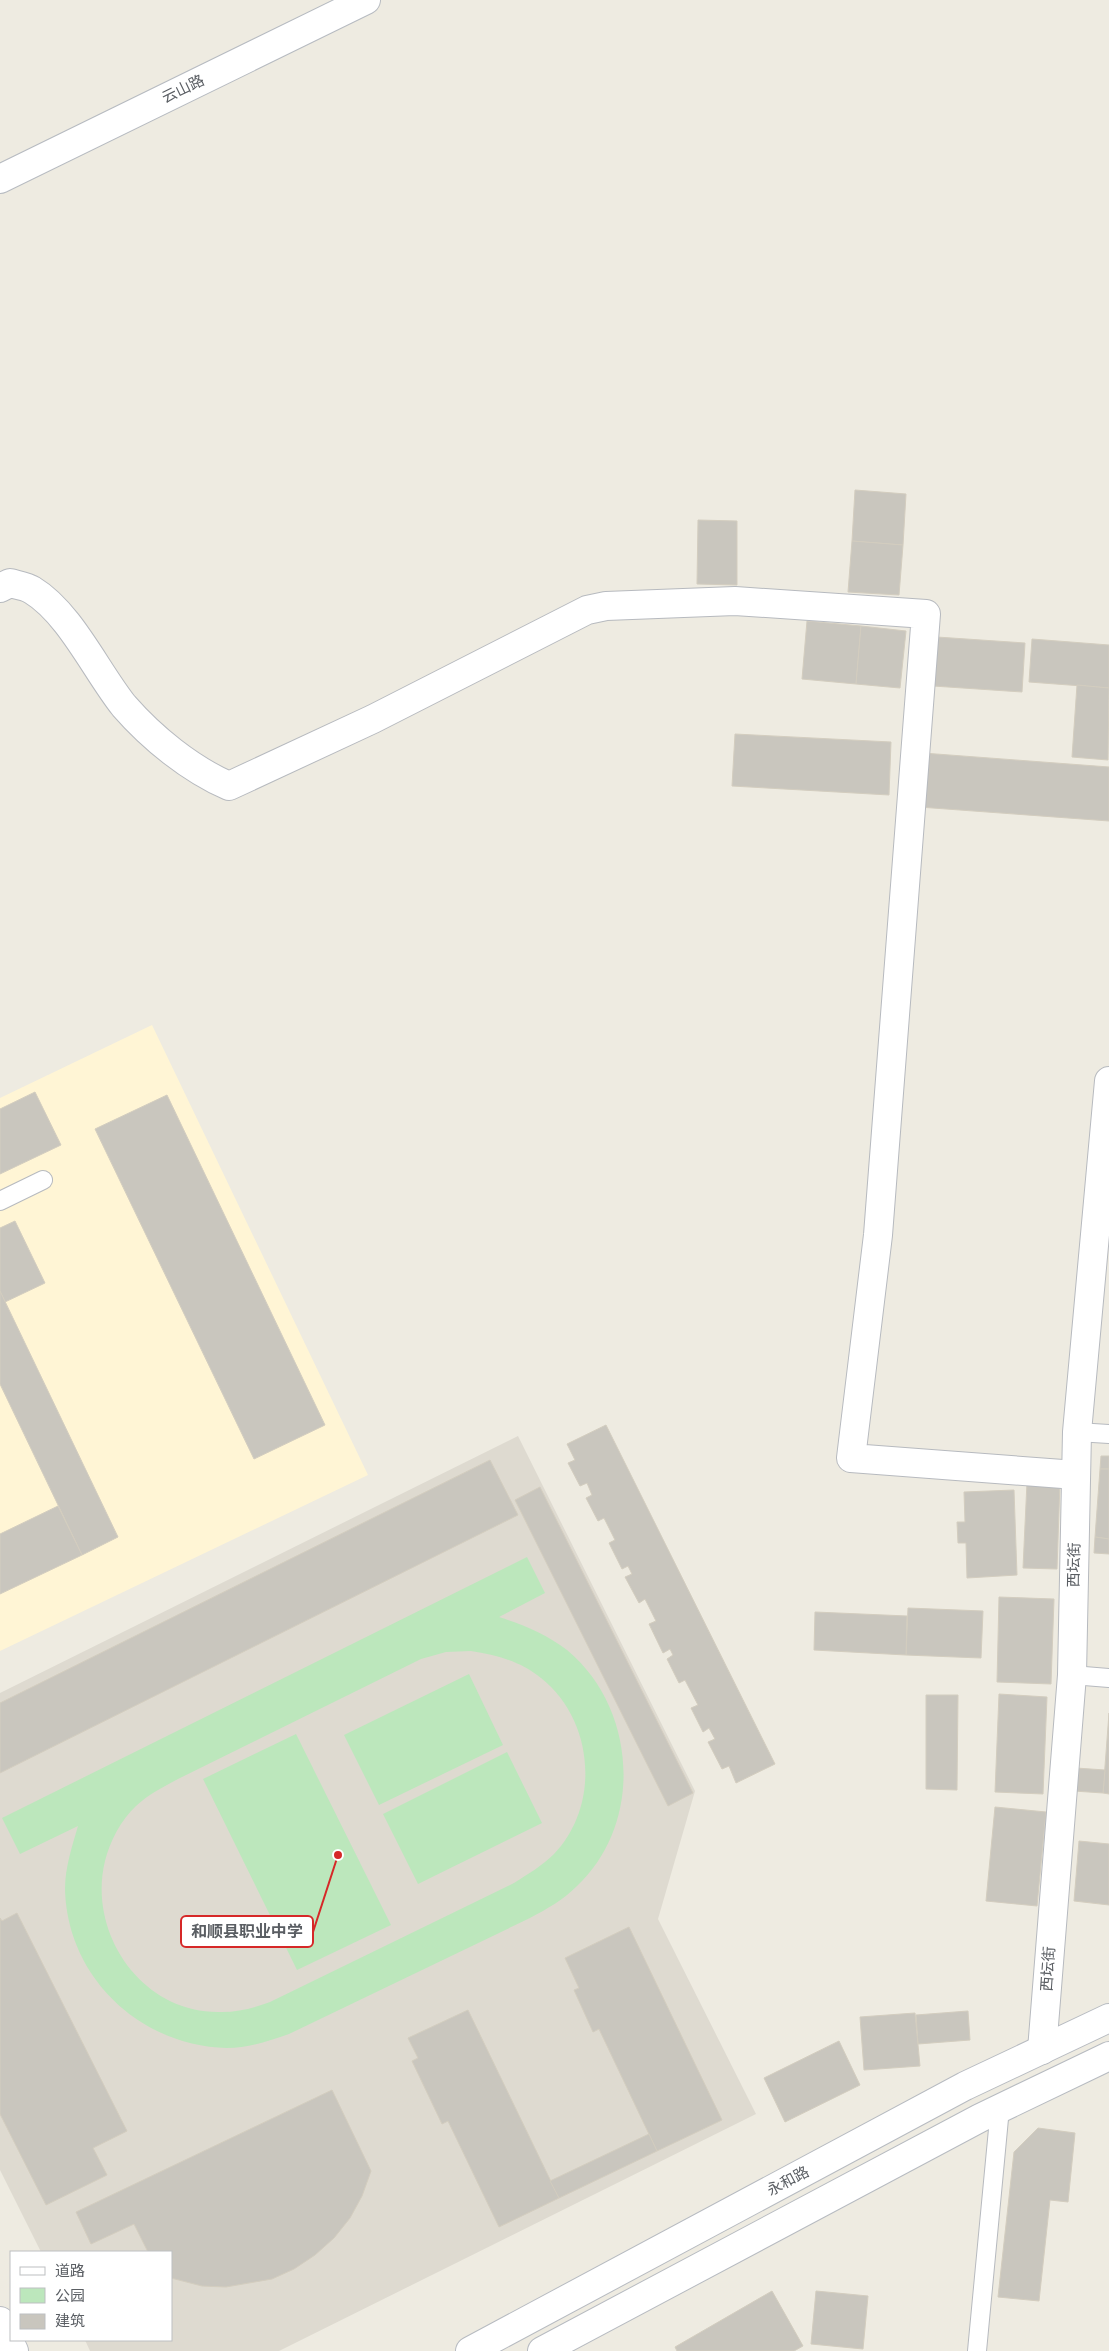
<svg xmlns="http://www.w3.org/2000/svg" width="1109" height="2351" viewBox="0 0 1109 2351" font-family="'Noto Sans','Noto Sans SC',sans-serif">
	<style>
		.commercial { fill: #fff5d5 }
		.education { fill: #dedad0 }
		.green { fill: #bce7bc; fill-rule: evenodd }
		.building { fill: #c9c6be; stroke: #d3cdbf }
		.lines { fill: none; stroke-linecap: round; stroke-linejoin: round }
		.lane-casing { stroke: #b7babf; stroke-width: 20 }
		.street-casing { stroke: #b7babf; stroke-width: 30 }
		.secondary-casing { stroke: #b7bbc1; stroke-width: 30 }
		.lane { stroke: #fff; stroke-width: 18 }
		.street { stroke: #fff; stroke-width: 28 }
		.secondary { stroke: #fff; stroke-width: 28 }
		.labels { text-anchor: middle; stroke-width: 4; stroke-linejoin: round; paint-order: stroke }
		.street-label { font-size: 15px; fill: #5a5e63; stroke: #fff }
		.leader { fill: none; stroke: #d62828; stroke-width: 2 }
		.callout-dot { fill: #d62828; stroke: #fff; stroke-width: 2 }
		.callout { fill: #fff; stroke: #d62828; stroke-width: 2 }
		.callout-label { font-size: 16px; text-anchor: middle; font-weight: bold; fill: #5a5e63 }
	</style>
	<rect width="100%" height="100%" fill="#eeebe1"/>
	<path class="commercial" d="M152 1025 368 1475 0 1651V1098Z"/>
	<path class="education" d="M518 1436 695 1791 658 1919 756 2114 279 2351H90L85 2340H171V2252H41L0 2170V1693Z"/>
	<g class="green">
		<path d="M527 1557 545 1593 499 1617C524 1625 546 1634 567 1650 637 1708 644 1823 577 1886 563 1900 547 1909 530 1918L289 2034C269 2041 248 2048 227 2048 140 2046 67 1977 65 1889 65 1867 72 1847 78 1826L20 1854 2 1818ZM471 1651C496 1655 520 1661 541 1678 594 1720 601 1805 554 1854 542 1866 528 1874 514 1883L270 2002C254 2008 239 2012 222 2012 143 2015 87 1934 105 1861 110 1841 121 1820 136 1806 149 1794 163 1787 178 1779L421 1659 446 1652Z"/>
		<path d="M469 1674 503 1745 379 1805 344 1735Z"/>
		<path d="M296 1734 391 1925 297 1970 203 1779Z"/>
		<path d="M507 1752 542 1823 418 1884 383 1814Z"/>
	</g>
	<g class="building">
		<path d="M855 490 906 494 903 545 852 541Z"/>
		<path d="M698 520 737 521V585L697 584Z"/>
		<path d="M852 541 903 545 899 595 848 592Z"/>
		<path d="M807 621 861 626 856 684 802 679Z"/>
		<path d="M861 626 906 631 900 688 856 684Z"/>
		<path d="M937 637 1025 643 1022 692 933 686Z"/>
		<path d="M1032 639 1109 645V688L1029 682Z"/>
		<path d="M1077 685 1109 688 1108 760 1072 757Z"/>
		<path d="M735 734 891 742 889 795 732 786Z"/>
		<path d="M923 753 1109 767V821L919 807Z"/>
		<path d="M35 1092 61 1145 0 1174V1109Z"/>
		<path d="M167 1095 325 1425 254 1459 95 1129Z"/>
		<path d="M15 1221 45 1283 5 1302 0 1291V1228Z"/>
		<path d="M0 1291 118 1537 82 1555 0 1384Z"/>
		<path d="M606 1425 775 1764 736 1783 729 1766 722 1769 708 1742 715 1739 709 1728 703 1732 691 1708 698 1705 685 1680 679 1683 667 1659 673 1655 670 1649 663 1653 649 1624 656 1621 645 1599 639 1603 625 1577 632 1574 628 1566 622 1569 609 1543 615 1540 604 1518 598 1521 586 1498 592 1495 587 1483 580 1486 568 1463 575 1460 567 1444Z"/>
		<path d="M1101 1456H1109V1469H1100Z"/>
		<path d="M490 1460 518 1515 0 1773V1703Z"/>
		<path d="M1100 1469H1109V1539L1095 1537Z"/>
		<path d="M1027 1482 1060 1483 1057 1569 1023 1568Z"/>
		<path d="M540 1487 693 1793 668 1806 515 1500Z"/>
		<path d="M1014 1490 1017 1575 967 1578 966 1543H958L957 1522H965L964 1492Z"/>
		<path d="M58 1506 82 1555 0 1594V1534Z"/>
		<path d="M1095 1537 1109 1539V1554L1094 1553Z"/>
		<path d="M999 1597 1054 1599 1051 1684 997 1682Z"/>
		<path d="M908 1608 983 1611 981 1658 906 1655Z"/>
		<path d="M815 1612 907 1616 906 1655 814 1650Z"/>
		<path d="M999 1694 1047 1697 1043 1794 995 1792Z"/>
		<path d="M926 1695H958L957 1790 926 1789Z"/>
		<path d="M1109 1713V1794L1103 1793Z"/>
		<path d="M1076 1768 1105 1770 1103 1793 1074 1791Z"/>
		<path d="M995 1807 1046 1812 1037 1906 986 1901Z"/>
		<path d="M1079 1841 1109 1844V1905L1074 1901Z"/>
		<path d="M17 1913 127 2131 93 2148 107 2175 46 2205 0 2114V1918L2 1921Z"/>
		<path d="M629 1927 722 2120 657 2151 599 2029 593 2032 574 1990 579 1988 565 1958Z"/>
		<path d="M468 2010 559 2198 499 2227 448 2121 442 2124 412 2061 418 2058 408 2038Z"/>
		<path d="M968 2011 970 2040 918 2044 916 2015Z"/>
		<path d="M915 2013 920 2066 864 2070 860 2017Z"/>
		<path d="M839 2041 860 2085 785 2122 764 2078Z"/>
		<path d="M332 2090 371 2171 362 2196 350 2218 334 2238 315 2255 294 2269 272 2279 226 2287 202 2286 171 2278V2252H148L134 2224 91 2244 76 2212Z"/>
		<path d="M1038 2128 1075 2133 1068 2202 1050 2200 1039 2301 998 2297 1014 2152Z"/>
		<path d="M649 2134 657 2151 559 2198 550 2181Z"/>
		<path d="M772 2291 803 2346 794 2351H677L675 2347Z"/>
		<path d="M816 2291 868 2296 863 2349 811 2344Z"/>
	</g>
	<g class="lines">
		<defs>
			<g id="lane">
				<path d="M0 1201 43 1180"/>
				<path d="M1077 1432 1109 1434"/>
				<path d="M1072 1675 1109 1678"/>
				<path d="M977 2351 1000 2108"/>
			</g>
			<g id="street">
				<path d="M0 588 10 583C17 585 26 586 32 590 70 613 96 671 124 706 152 738 190 769 229 786L373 719 587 610 606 606 735 601 926 614 878 1235 851 1458 1076 1475"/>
				<path d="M1042 2050 1072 1675 1077 1432 1109 1081"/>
			</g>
			<g id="secondary">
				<path d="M0 179 366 0"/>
				<path d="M0 2321 14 2351"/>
				<path d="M470 2351 965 2086 1109 2018"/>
				<path d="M542 2351 980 2118 1109 2056"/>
			</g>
		</defs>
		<use href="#lane" class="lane-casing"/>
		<use href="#street" class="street-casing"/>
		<use href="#secondary" class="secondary-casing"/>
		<use href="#lane" class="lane"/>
		<use href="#street" class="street"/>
		<use href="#secondary" class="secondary"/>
	</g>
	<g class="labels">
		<g class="street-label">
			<text transform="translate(183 89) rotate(-26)" y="5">云山路</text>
			<text transform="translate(1074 1565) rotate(-89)" y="5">西坛街</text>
			<text transform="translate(1048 1969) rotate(-86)" y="5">西坛街</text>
			<text transform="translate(788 2181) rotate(-28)" y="5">永和路</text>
		</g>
	</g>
	<path class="leader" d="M338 1855L313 1932"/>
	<circle class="callout-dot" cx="338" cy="1855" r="5"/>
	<rect class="callout" x="181" y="1916" width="132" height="31" rx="5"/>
	<g class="callout-label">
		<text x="247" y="1937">和顺县职业中学</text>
	</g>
	<rect x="10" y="2251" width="162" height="90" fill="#ffffff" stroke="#bdbfc1"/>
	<rect x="20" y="2267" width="25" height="8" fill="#ffffff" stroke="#bdbfc1"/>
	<text x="55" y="2276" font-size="15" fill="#5a5e63">道路</text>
	<rect x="20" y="2288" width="25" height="15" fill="#bce7bc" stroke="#bdbfc1"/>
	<text x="55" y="2301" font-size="15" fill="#5a5e63">公园</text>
	<rect x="20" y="2314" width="25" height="15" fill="#c9c6be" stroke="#bdbfc1"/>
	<text x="55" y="2326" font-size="15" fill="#5a5e63">建筑</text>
</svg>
